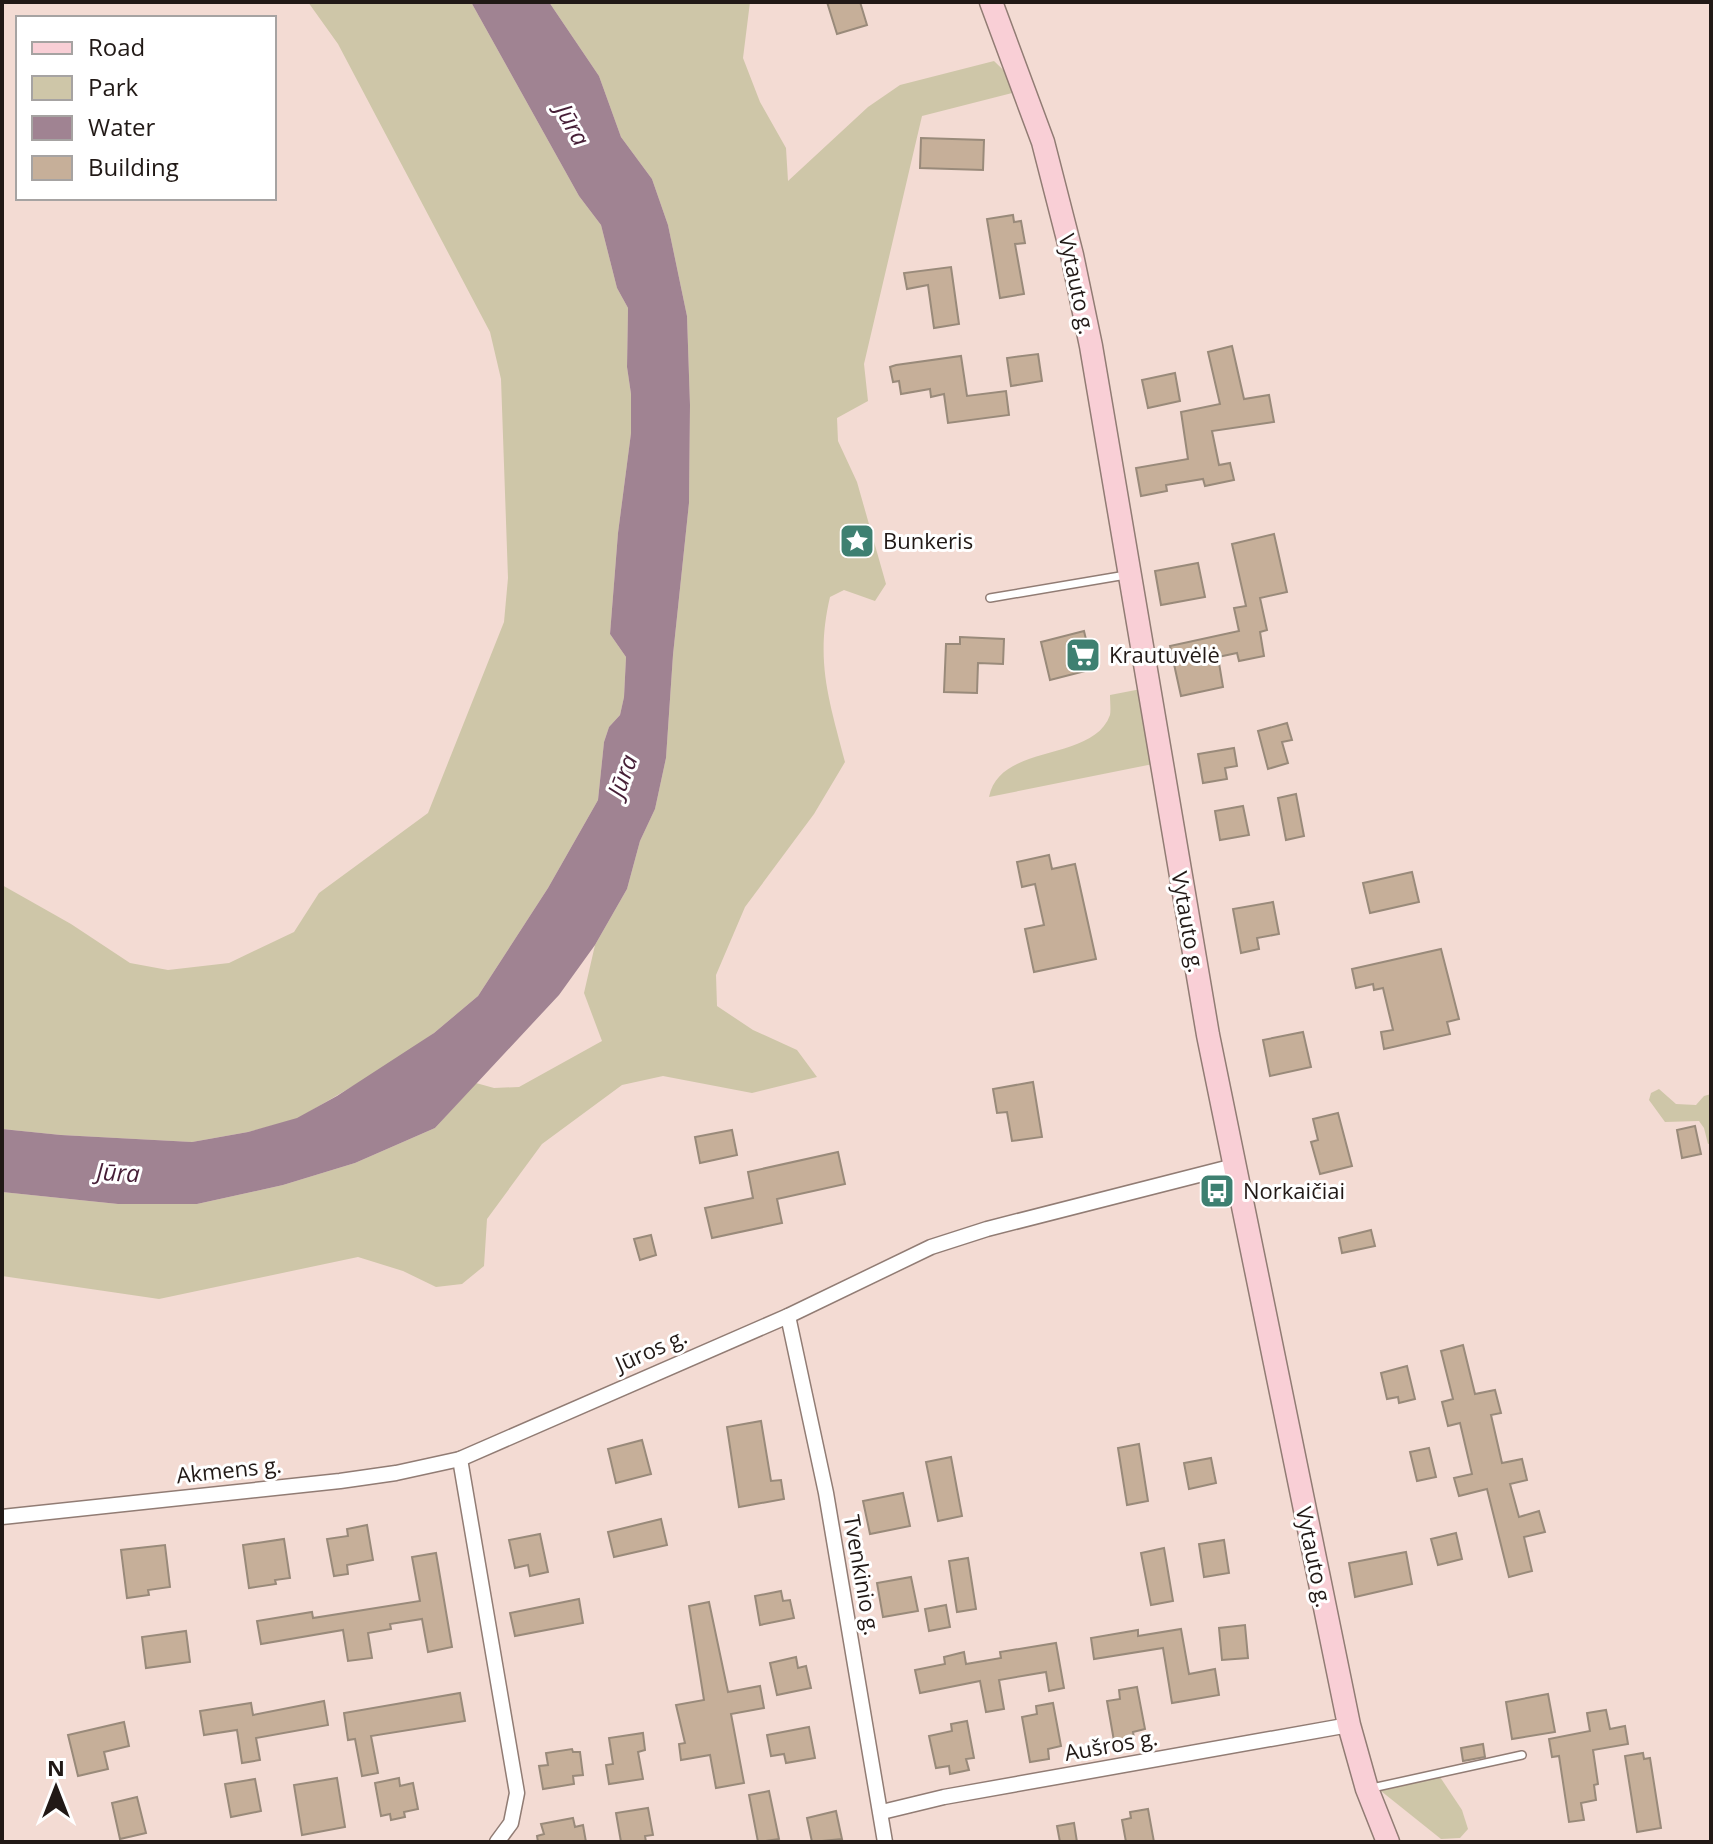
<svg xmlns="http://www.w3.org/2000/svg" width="1713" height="1844" viewBox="0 0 1713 1844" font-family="'Open Sans',sans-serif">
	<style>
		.green { fill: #cec6a8 }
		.water { fill: #a08392 }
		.building { fill: #c6af99; stroke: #998a7a; stroke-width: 2 }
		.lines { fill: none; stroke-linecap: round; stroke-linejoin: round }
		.lane-casing { stroke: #917c74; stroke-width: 10 }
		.street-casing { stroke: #917c74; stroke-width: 17 }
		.secondary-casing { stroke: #917c74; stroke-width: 25 }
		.lane { stroke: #fff; stroke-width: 7 }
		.street { stroke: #fff; stroke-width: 14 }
		.secondary { stroke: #f9cfd6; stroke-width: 22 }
		.labels { text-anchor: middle; stroke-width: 6; stroke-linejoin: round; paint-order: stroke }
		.street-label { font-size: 22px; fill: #211916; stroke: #fff }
		.poi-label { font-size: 22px; fill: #211916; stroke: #fff; text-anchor: start }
		.water-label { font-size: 24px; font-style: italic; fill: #461e36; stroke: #fff }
	</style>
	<rect width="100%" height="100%" fill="#f3dbd3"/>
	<g class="green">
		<path d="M308 2H471L579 196 601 225 617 288 628 308 627 367 631 394V433L618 533 610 634 626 657 624 697 620 715 609 727 604 742 598 800 548 888 478 996 434 1033 387 1066 297 1119 248 1132 192 1142 61 1135 2 1129V885L71 924 130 963 168 970 229 963 294 932 319 893 428 813 504 622 508 578 501 379 490 332 338 44Z"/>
		<path d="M549 2H750L743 58 760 102 786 148 788 181 868 107 900 85 994 61 1024 90 922 116 864 364 868 401 837 418 838 441 857 482 886 584 875 601 844 590 830 597C815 661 829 700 845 762L814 814 745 907 716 975 717 1006 753 1030 797 1050 817 1077 752 1093 663 1076 622 1085 542 1144 487 1219 484 1266 462 1284 436 1287 403 1271 358 1257 159 1299 2 1276V1192L118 1204H197L283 1185 355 1163 435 1128 476 1083 494 1088 519 1087 602 1041 584 993 595 945 627 889 640 841 655 809 666 758 673 655 689 503 690 405 687 316 668 225 652 179 621 137 599 76Z"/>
		<path d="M1141 689 1153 764 989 797C1000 742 1093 763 1110 715 1111 710 1110 701 1110 695Z"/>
		<path d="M1659 1089 1676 1104 1696 1105 1704 1096 1711 1094V1143L1708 1144 1704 1128 1699 1121 1665 1122 1649 1100 1651 1093Z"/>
		<path d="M1438 1774 1462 1810 1468 1829 1460 1838 1441 1839 1376 1787Z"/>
	</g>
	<path class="water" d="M471 2H549L599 76 621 137 652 179 668 225 687 316 690 405 689 503 673 655 666 758 655 809 640 841 627 889 595 945 559 995 435 1128 355 1163 283 1185 197 1204H118L2 1192V1129L61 1135 192 1142 248 1132 297 1118 337 1096 434 1033 478 996 548 888 598 800 604 742 609 727 620 715 624 697 626 657 610 634 618 533 631 433V394L627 367 628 308 617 288 601 225 579 196Z"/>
	<g class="building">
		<path d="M827 2H860L867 25 837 34Z"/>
		<path d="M921 138 984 140 983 170 920 168Z"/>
		<path d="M1013 215 1014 222 1021 221 1025 243 1015 244 1024 294 1000 298 987 219Z"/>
		<path d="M951 267 959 324 934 328 928 285 907 289 904 273Z"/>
		<path d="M1232 346 1244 399 1269 395 1274 422 1212 431 1219 465 1230 463 1234 480 1205 486 1203 479 1166 485 1167 491 1141 496 1136 468 1188 459 1181 412 1220 404 1208 352Z"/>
		<path d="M1038 354 1042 381 1011 386 1007 358Z"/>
		<path d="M961 356 967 396 1006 391 1009 415 948 423 944 394 931 397 930 389 901 394 899 381 893 382 890 367 896 365Z"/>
		<path d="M1175 373 1180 401 1148 408 1142 380Z"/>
		<path d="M1274 534 1287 592 1260 598 1267 630 1260 632 1264 656 1239 661 1237 653 1218 657 1223 687 1181 696 1170 646 1239 631 1234 608 1246 606 1232 544Z"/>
		<path d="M1198 563 1205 597 1161 605 1155 571Z"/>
		<path d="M1084 631 1093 669 1050 680 1041 642Z"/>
		<path d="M960 637 1004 639 1003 664 978 663 977 693 944 692 946 644H960Z"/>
		<path d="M1287 723 1292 740 1282 742 1288 763 1268 769 1258 731Z"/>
		<path d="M1234 748 1237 766 1225 768 1227 779 1203 783 1198 754Z"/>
		<path d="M1296 794 1304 836 1286 840 1278 798Z"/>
		<path d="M1243 806 1249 835 1220 840 1215 811Z"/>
		<path d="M1049 855 1052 869 1075 864 1096 959 1034 972 1025 929 1044 925 1035 884 1022 887 1017 862Z"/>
		<path d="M1412 872 1419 902 1370 913 1363 883Z"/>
		<path d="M1273 902 1279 934 1257 938 1259 949 1241 953 1233 909Z"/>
		<path d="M1441 949 1459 1019 1447 1022 1450 1034 1384 1049 1381 1032 1393 1030 1383 988 1374 990 1373 984 1356 988 1352 969Z"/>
		<path d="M1303 1032 1311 1067 1270 1076 1263 1040Z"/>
		<path d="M1033 1082 1042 1137 1012 1141 1007 1112 997 1113 993 1089Z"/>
		<path d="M1338 1113 1352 1166 1320 1174 1311 1142 1318 1140 1313 1119Z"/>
		<path d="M1695 1126 1701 1154 1682 1158 1677 1130Z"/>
		<path d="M732 1130 737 1155 700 1163 695 1137Z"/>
		<path d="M838 1152 845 1184 777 1199 782 1223 712 1238 705 1208 753 1198 748 1172Z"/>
		<path d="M1371 1230 1375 1246 1342 1253 1339 1238Z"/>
		<path d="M651 1235 656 1255 640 1260 634 1239Z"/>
		<path d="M1463 1345 1475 1394 1495 1390 1501 1413 1491 1415 1502 1463 1522 1459 1527 1480 1510 1484 1519 1517 1539 1511 1545 1532 1524 1537 1532 1571 1509 1577 1487 1489 1459 1496 1454 1478 1472 1474 1460 1423 1448 1426 1442 1402 1453 1399 1441 1351Z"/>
		<path d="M1407 1366 1415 1399 1399 1403 1398 1397 1387 1399 1381 1373Z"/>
		<path d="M761 1421 771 1481 781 1480 784 1499 739 1507 727 1427Z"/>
		<path d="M642 1440 651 1474 616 1483 608 1449Z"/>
		<path d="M1139 1444 1148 1501 1127 1505 1118 1448Z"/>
		<path d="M1429 1448 1436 1477 1417 1481 1410 1452Z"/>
		<path d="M951 1457 962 1516 938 1521 926 1462Z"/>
		<path d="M1211 1458 1216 1483 1189 1489 1184 1463Z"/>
		<path d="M903 1493 910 1526 870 1534 863 1501Z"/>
		<path d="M661 1519 667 1545 614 1557 608 1532Z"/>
		<path d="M367 1525 373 1560 347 1565 348 1574 334 1576 327 1539 348 1536 347 1529Z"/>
		<path d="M1456 1533 1462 1559 1438 1565 1431 1539Z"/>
		<path d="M540 1534 548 1572 530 1576 528 1565 515 1568 509 1540Z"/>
		<path d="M284 1539 290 1578 275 1580 276 1584 249 1588 243 1545Z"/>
		<path d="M1224 1540 1229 1573 1204 1577 1199 1544Z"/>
		<path d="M165 1545 170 1587 148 1590 149 1595 127 1598 121 1550Z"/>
		<path d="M1164 1548 1173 1601 1151 1605 1141 1553Z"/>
		<path d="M1406 1552 1412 1584 1355 1597 1349 1563Z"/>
		<path d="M436 1553 452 1647 428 1652 422 1619 390 1624 391 1629 368 1633 372 1658 348 1661 343 1630 261 1644 257 1621 312 1612 313 1618 420 1601 412 1557Z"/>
		<path d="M968 1558 976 1609 957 1612 949 1561Z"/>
		<path d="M911 1577 918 1611 883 1617 877 1583Z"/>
		<path d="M781 1591 783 1601 790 1600 794 1618 760 1625 755 1596Z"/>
		<path d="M579 1599 583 1623 515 1636 510 1613Z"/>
		<path d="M709 1602 728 1692 760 1686 764 1708 731 1714 744 1783 716 1788 710 1755 681 1760 679 1744 685 1743 676 1705 704 1700 689 1606Z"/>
		<path d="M946 1605 950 1627 929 1631 925 1609Z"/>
		<path d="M1245 1625 1248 1658 1222 1660 1219 1628Z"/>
		<path d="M1181 1629 1189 1674 1215 1669 1219 1695 1172 1703 1163 1648 1094 1659 1091 1638 1138 1630V1636Z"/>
		<path d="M186 1631 190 1662 146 1668 142 1637Z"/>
		<path d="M1056 1643 1064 1688 1049 1691 1046 1672 999 1680 1004 1709 986 1712 980 1681 920 1693 915 1670 945 1664 944 1657 964 1652 966 1664 1001 1658 1000 1652Z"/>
		<path d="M796 1657 798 1668 806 1666 811 1688 777 1695 770 1663Z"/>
		<path d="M1137 1687 1145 1729 1133 1732 1134 1738 1114 1741 1107 1701 1120 1699 1119 1690Z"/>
		<path d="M460 1693 465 1721 371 1736 378 1773 362 1776 355 1739 348 1740 344 1713Z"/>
		<path d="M1548 1694 1555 1732 1512 1739 1506 1702Z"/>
		<path d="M324 1701 328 1725 256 1738 260 1760 242 1763 237 1730 204 1735 200 1711 251 1703 253 1715Z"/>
		<path d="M1053 1703 1061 1746 1048 1749 1049 1759 1030 1762 1022 1717 1037 1714 1036 1706Z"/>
		<path d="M1606 1710 1610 1729 1625 1726 1628 1744 1593 1750 1598 1784 1594 1785 1596 1800 1581 1803 1584 1820 1569 1822 1559 1756 1552 1757 1549 1739 1590 1731 1587 1713Z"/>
		<path d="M967 1721 974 1758 966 1759 969 1770 950 1774 949 1766 936 1768 929 1736 952 1731 951 1724Z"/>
		<path d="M124 1722 129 1746 104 1752 108 1769 78 1776 68 1735Z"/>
		<path d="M809 1727 815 1758 786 1763 784 1754 771 1756 767 1735Z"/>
		<path d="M643 1733 645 1750 638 1752 643 1779 609 1784 606 1765 613 1764 609 1738Z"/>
		<path d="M1483 1744 1485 1757 1463 1761 1461 1748Z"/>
		<path d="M572 1749 573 1752H580L583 1775 573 1776 574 1784 543 1789 539 1766 548 1765 546 1753Z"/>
		<path d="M1643 1753 1644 1759 1650 1758 1661 1828 1637 1832 1625 1756Z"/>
		<path d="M337 1778 345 1827 302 1835 294 1785Z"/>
		<path d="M399 1778 400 1786 413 1783 418 1809 404 1812 405 1817 391 1820 390 1814 381 1816 375 1783Z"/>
		<path d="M255 1779 261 1811 231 1817 225 1784Z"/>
		<path d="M769 1791 779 1839 758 1842 749 1795Z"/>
		<path d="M137 1797 146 1833 120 1839 112 1803Z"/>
		<path d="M648 1808 653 1835 645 1836 646 1842H621L616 1813Z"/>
		<path d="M1148 1809 1154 1842H1126L1122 1820 1131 1818 1130 1812Z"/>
		<path d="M836 1811 842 1839 812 1842 807 1818Z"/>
		<path d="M573 1818 575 1827 583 1825 586 1842H538L537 1836 544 1834 541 1824Z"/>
		<path d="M1074 1823 1077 1842H1060L1057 1826Z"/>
	</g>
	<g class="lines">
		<defs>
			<g id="lane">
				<path d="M990 598 1126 575"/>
				<path d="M1372 1788 1522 1755"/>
			</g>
			<g id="street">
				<path d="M788 1316 826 1493 885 1842"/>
				<path d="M460 1459 517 1793 511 1823 497 1842"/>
				<path d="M2 1517 340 1481 396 1473 460 1459 788 1316 931 1247 987 1229 1234 1166"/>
				<path d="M882 1812 944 1797 1349 1725"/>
			</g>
			<path id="secondary" d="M991 2 1043 142 1072 255 1091 346 1208 1035 1349 1725 1367 1789 1388 1842"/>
		</defs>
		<use href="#lane" class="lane-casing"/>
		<use href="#street" class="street-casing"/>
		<use href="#secondary" class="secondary-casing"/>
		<use href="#lane" class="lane"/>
		<use href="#street" class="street"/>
		<use href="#secondary" class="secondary"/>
	</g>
	<defs>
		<symbol id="sight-square" viewBox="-11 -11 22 22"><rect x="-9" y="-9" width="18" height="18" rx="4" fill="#3e8071" stroke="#fff"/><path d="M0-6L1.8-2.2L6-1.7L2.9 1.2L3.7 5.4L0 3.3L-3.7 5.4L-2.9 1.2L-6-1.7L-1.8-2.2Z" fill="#fff"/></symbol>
		<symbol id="supermarket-square" viewBox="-11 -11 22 22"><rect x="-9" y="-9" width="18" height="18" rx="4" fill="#3e8071" stroke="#fff"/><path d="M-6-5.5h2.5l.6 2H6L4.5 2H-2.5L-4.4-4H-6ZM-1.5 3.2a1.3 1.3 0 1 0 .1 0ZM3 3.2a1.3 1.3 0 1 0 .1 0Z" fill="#fff"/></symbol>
		<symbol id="bus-square" viewBox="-11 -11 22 22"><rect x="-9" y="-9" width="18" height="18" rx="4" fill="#3e8071" stroke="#fff"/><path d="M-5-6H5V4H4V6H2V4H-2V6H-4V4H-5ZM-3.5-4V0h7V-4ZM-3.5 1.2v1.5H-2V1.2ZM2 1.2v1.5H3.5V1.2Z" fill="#fff"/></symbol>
	</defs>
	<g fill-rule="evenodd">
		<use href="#sight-square" x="837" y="521" width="40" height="40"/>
		<use href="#supermarket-square" x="1063" y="635" width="40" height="40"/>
		<use href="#bus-square" x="1197" y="1171" width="40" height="40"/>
	</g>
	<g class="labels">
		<g class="street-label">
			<text transform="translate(1077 284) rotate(78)" y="8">Vytauto g.</text>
			<text transform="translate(1188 922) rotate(80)" y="8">Vytauto g.</text>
			<text transform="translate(651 1350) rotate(-24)" y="8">Jūros g.</text>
			<text transform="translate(229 1470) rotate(-6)" y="8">Akmens g.</text>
			<text transform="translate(1314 1557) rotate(78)" y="8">Vytauto g.</text>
			<text transform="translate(862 1575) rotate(80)" y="8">Tvenkinio g.</text>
			<text transform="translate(1111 1745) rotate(-10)" y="8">Aušros g.</text>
		</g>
		<g class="poi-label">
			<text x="883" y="549">Bunkeris</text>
			<text x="1109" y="663">Krautuvėlė</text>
			<text x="1243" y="1199">Norkaičiai</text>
		</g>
		<g class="water-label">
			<text transform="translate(572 125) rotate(61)" y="8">Jūra</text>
			<text transform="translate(623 776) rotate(-70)" y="8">Jūra</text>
			<text transform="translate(118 1173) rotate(3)" y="8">Jūra</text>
		</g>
	</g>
	<rect width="1713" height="1844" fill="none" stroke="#211916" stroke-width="8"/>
	<rect x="16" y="16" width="260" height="184" fill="#ffffff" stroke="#a6a3a2" stroke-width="2"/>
	<rect x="32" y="42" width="40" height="12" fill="#f9cfd6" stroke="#a6a3a2" stroke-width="2"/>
	<text x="88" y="56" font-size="24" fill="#211916">Road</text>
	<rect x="32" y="76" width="40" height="24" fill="#cec6a8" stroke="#a6a3a2" stroke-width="2"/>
	<text x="88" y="96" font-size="24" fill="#211916">Park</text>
	<rect x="32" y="116" width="40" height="24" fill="#a08392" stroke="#a6a3a2" stroke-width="2"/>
	<text x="88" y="136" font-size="24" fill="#211916">Water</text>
	<rect x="32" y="156" width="40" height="24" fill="#c6af99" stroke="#a6a3a2" stroke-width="2"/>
	<text x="88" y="176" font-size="24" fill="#211916">Building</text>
	<g transform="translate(56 1788)" stroke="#ffffff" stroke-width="6" paint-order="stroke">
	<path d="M0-6L14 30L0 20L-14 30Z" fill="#211916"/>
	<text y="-12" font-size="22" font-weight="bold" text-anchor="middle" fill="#211916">N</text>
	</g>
</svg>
